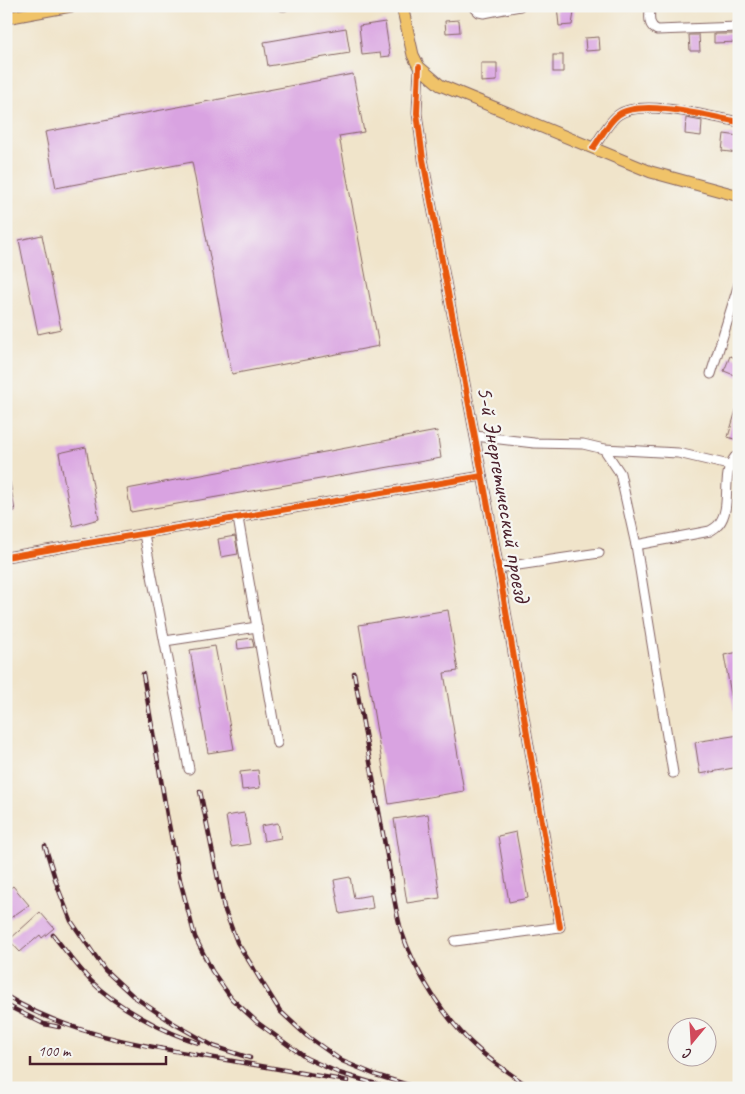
<svg xmlns="http://www.w3.org/2000/svg" width="745" height="1094" viewBox="0 0 745 1094" font-family="Caveat,sans-serif">
	<style>
		.building { fill: #d9a3e1 }
		.lines { fill: none; stroke-linecap: round; stroke-linejoin: round }
		.minor-casing { stroke: #846463; stroke-width: 11 }
		.major-casing { stroke: #846463; stroke-width: 13 }
		.minor { stroke: #fff; stroke-width: 9 }
		.major { stroke: #f0c369; stroke-width: 11 }
		.rail-casing { stroke: #4a1f2b; stroke-width: 4.5 }
		.rail { stroke: #f6f6f2; stroke-width: 2.5; stroke-dasharray: 8; stroke-linecap: butt }
		.cycleway-casing { stroke: #f6f6f2; stroke-width: 9 }
		.cycleway { stroke: #e8590c; stroke-width: 6 }
		.labels { text-anchor: middle; stroke-width: 4.5; stroke-linejoin: round; paint-order: stroke }
		.street-label { font-size: 24px; fill: #4a1f2b; stroke: #f6f6f2 }
	</style>
	<rect width="100%" height="100%" fill="#f6f6f2"/>
	<filter id="ink" filterUnits="userSpaceOnUse"><feTurbulence type="fractalNoise" baseFrequency=".02" numOctaves="2"/><feDisplacementMap in="SourceGraphic" scale="10" xChannelSelector="R" yChannelSelector="G"/><feConvolveMatrix kernelMatrix="1 2 1 2 8 2 1 2 1" color-interpolation-filters="sRGB"/></filter>
	<filter id="wash" filterUnits="userSpaceOnUse"><feTurbulence type="fractalNoise" baseFrequency=".0096" numOctaves="4" result="noise"/><feDisplacementMap in="SourceGraphic" scale="20" xChannelSelector="R" yChannelSelector="G"/><feGaussianBlur stdDeviation="1.12" result="paint"/><feColorMatrix in="noise" values="0 0 0 0 0 0 0 0 0 0 0 0 0 0 0 0 0 1.4 0 .05"/><feComposite in="paint" operator="in"/></filter>
	<g filter="url(#wash)">
		<rect width="100%" height="100%" fill="#f0e4ca"/>
		<g id="blocks">
			<g class="building">
				<path d="M557 6H575L572 25 559 26Z"/>
				<path d="M459 20 460 32 446 33 445 21Z"/>
				<path d="M385 22 390 56 381 57 380 53 362 55 359 26Z"/>
				<path d="M346 28 350 53 268 66 264 42Z"/>
				<path d="M714 34H739V42L714 43Z"/>
				<path d="M689 35H699L700 51H690Z"/>
				<path d="M599 37 600 50 586 51 585 38Z"/>
				<rect x="553" y="55" width="10" height="17"/>
				<path d="M481 63H497V81L481 82Z"/>
				<path d="M353 74 364 132 339 136 379 346 232 374 192 162 56 188 45 132Z"/>
				<path d="M686 118 702 121 701 136 685 134Z"/>
				<path d="M724 134 739 136 738 153 722 151Z"/>
				<path d="M42 235 61 329 38 334 19 240Z"/>
				<path d="M730 356 739 359V377L724 371Z"/>
				<path d="M737 407 739 408V433L737 440 728 437Z"/>
				<path d="M437 431 441 458 131 512 127 489Z"/>
				<path d="M86 447 99 519 73 526 59 453Z"/>
				<path d="M6 482H10L15 511 6 513Z"/>
				<path d="M235 536 238 554 221 557 218 539Z"/>
				<path d="M448 610 458 671 444 673 464 791 389 804 359 625Z"/>
				<path d="M252 638 254 647 238 649 237 640Z"/>
				<path d="M215 646 234 749 208 753 190 650Z"/>
				<path d="M739 652V717H735L724 655Z"/>
				<path d="M739 735V767L700 774 695 742Z"/>
				<path d="M258 770 260 788 242 790 240 772Z"/>
				<path d="M244 813 250 844 231 847 226 816Z"/>
				<path d="M428 814 440 898 407 903 394 819Z"/>
				<path d="M278 823 281 838 264 841 261 826Z"/>
				<path d="M516 832 528 898 509 902 498 836Z"/>
				<path d="M350 877 354 898 371 895 373 908 340 914 334 880Z"/>
				<path d="M13 886 29 905 6 921V891Z"/>
				<path d="M40 912 54 928 42 938 40 935 20 952 9 940Z"/>
			</g>
		</g>
	</g>
	<g filter="url(#ink)">
		<use href="#blocks" fill-opacity="0" stroke="#846463" stroke-width="1"/>
		<g class="lines">
			<defs>
				<g id="minor">
					<path d="M283 6H284"/>
					<path d="M473 6 479 12 484 13 520 6"/>
					<path d="M650 6C650 16 647 25 657 30L739 27"/>
					<path d="M419 67 417 113 423 159 489 512 560 927 455 941"/>
					<path d="M593 148C600 139 609 121 618 115 640 98 712 117 739 122"/>
					<path d="M711 374 739 284"/>
					<path d="M475 436 534 443 583 444 604 449 620 473 636 545 673 773"/>
					<path d="M604 449 678 453 729 465"/>
					<path d="M238 518 277 743"/>
					<path d="M144 534 189 769"/>
					<path d="M636 545 710 531C713 529 717 527 719 524 733 506 720 476 735 457L739 456"/>
					<path d="M6 557 482 476"/>
					<path d="M498 568 599 553"/>
					<path d="M165 641 257 627"/>
				</g>
				<g id="major">
					<path d="M402 6 413 55 419 67 440 85 651 172 739 196"/>
					<path d="M6 18 71 6"/>
				</g>
			</defs>
			<use href="#minor" class="minor-casing"/>
			<use href="#major" class="major-casing"/>
			<use href="#minor" class="minor"/>
			<use href="#major" class="major"/>
			<defs>
				<g id="rail">
					<path d="M354 673C364 730 374 787 385 845 391 873 393 902 401 930 415 973 445 1020 479 1050 495 1064 513 1076 531 1088"/>
					<path d="M143 674 167 815 180 880 195 937 212 971 232 999 258 1023 306 1058 339 1073 390 1088"/>
					<path d="M200 791 224 908 237 942 280 1011 307 1036 342 1061 376 1075 418 1088"/>
					<path d="M45 846 58 888 71 921 105 970 133 996 173 1023 213 1046 250 1058"/>
					<path d="M53 935C65 950 77 966 90 980 115 1006 165 1033 199 1043"/>
					<path d="M6 996C71 1036 146 1046 221 1059 263 1066 306 1074 348 1081"/>
					<path d="M6 1005 44 1024 59 1027"/>
				</g>
			</defs>
			<use href="#rail" class="rail-casing"/>
			<use href="#rail" class="rail"/>
			<defs>
				<g id="cycleway">
					<path d="M419 67 417 113 423 159 489 512 560 927"/>
					<path d="M593 148C600 139 609 121 618 115 640 98 712 117 739 122"/>
					<path d="M6 557 482 476"/>
				</g>
			</defs>
			<use href="#cycleway" class="cycleway-casing"/>
			<use href="#cycleway" class="cycleway"/>
		</g>
	</g>
	<g class="labels">
		<g class="street-label">
			<text transform="translate(504 494) rotate(80)" y="8">5-й Энергетический проезд</text>
		</g>
	</g>
	<rect width="745" height="1094" fill="none" stroke="#f6f6f2" stroke-width="25"/>
	<g transform="translate(692 1042) rotate(198)"><circle r="24" fill="#f6f6f2" stroke="#b1a0a2"/>
	<path d="M0-4L9 19L0 12L-9 19Z" fill="#d1495b"/>
	<text y="-8" font-size="14" font-weight="bold" text-anchor="middle" fill="#4a1f2b">С</text>
	</g>
	<path d="M30 1056v8h136v-8" fill="none" stroke="#4a1f2b" stroke-width="2.5"/>
	<text x="38" y="1056" font-size="15" fill="#4a1f2b" stroke="#f6f6f2" stroke-width="4" paint-order="stroke">100 m</text>
</svg>
